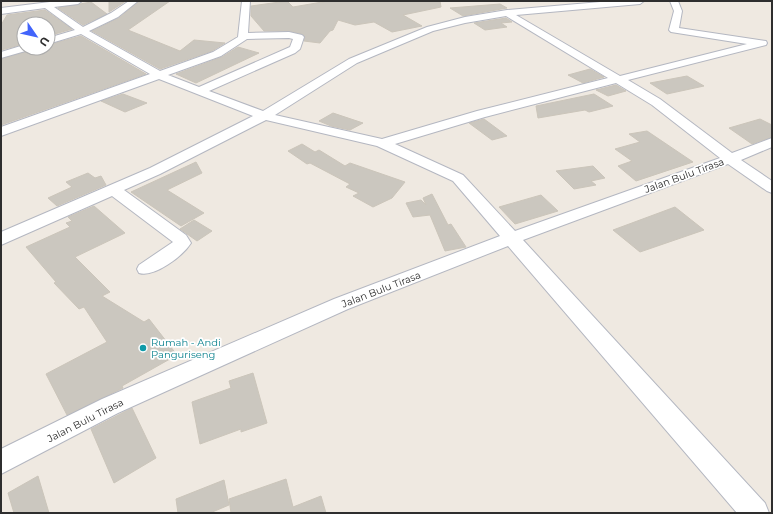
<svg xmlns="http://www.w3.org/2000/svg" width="773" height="514" viewBox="0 0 773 514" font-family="Montserrat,sans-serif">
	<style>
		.building { fill: #cbc7bf; stroke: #cbc5ba }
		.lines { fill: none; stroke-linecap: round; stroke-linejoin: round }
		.minor-casing { stroke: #b4b7c1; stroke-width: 2 }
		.minor { fill: #fff; fill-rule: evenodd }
		.culture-dot { fill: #0f9aa8; stroke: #fff; stroke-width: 1.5 }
		.labels { text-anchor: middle; stroke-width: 3.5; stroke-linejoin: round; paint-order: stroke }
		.street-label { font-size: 10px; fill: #2e2e2e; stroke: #fff }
		.culture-label { font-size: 10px; fill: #0d838f; stroke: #fff; text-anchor: start }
	</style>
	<rect width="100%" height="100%" fill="#efe9e1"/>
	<g class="building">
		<path d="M109 1H126L109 12Z"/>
		<path d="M139 1H170L128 30 180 51 194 40 225 43 212 51 160 69 92 31 119 18Z"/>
		<path d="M287 1 293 7 328 1H440L441 7 403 15 422 26 392 32 374 22 355 25 338 20 333 30 330 31 320 43 304 41 305 37 303 34 289 31H264L251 16V6Z"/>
		<path d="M91 2 107 14 83 25 58 8Z"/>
		<path d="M500 4 507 8 463 16 450 8Z"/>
		<path d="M45 10 72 29 48 36V24H24V44L1 50V25L7 15Z"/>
		<path d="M506 18 512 22 501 23 507 27 485 30 474 23Z"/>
		<path d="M81 36 146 74 1 125V59L29 51 31 48H48V45Z"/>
		<path d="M238 47 259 53 196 83 176 74 222 57Z"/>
		<path d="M590 69 604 77 583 83 568 75Z"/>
		<path d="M687 76 704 86 667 94 650 83Z"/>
		<path d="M616 85 626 91 608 96 596 90Z"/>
		<path d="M123 94 147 103 125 112 101 101Z"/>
		<path d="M594 94 613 106 589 112 585 110 538 118 536 106Z"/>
		<path d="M333 113 363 123 350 130 331 126 319 121Z"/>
		<path d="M484 119 507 136 492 140 469 123Z"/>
		<path d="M760 119 772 125V137L752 144 729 128Z"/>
		<path d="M647 131 693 162 636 181 618 166 632 161 615 149 640 142 629 134Z"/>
		<path d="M302 144 315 152 319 150 345 166 350 163 405 182 392 198 373 207 353 196 359 193 346 187 350 184 310 163 307 164 288 151Z"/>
		<path d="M196 162 202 173 167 190 204 213 181 226 131 192Z"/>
		<path d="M593 166 605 178 591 181 596 185 574 189 556 171Z"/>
		<path d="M88 173 95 178 101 176 106 185 57 206 48 198 72 187 66 182Z"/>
		<path d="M432 194 448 225 451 224 466 247 445 251 430 215 413 217 406 203 421 200 426 205 423 198Z"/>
		<path d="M541 195 558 211 515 224 499 207Z"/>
		<path d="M94 206 125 233 75 257 110 292 102 296 144 322 149 319 177 355 122 386 123 388 67 415 46 374 107 342 84 307 79 309 54 283 56 282 26 247 70 227 66 223 72 221 68 217Z"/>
		<path d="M675 207 704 230 640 252 613 230Z"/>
		<path d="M194 220 212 231 197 241 180 229Z"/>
		<path d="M253 373 267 423 241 432V429L200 444 192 402 231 388 229 381Z"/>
		<path d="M132 408 156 458 114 483 91 429Z"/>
		<path d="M38 476 49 513H14L8 493Z"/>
		<path d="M286 479 293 507 321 496 326 513H231L229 499Z"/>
		<path d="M224 480 229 505 210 513H178L176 499Z"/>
	</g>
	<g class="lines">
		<defs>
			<g id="minor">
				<path d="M58 1H82L78 4 54 7 83 27 111 13 129 1H138L118 17 89 31 160 71 213 52 238 37 242 1H250L248 33 289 32 302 35 304 37 300 49 295 53 209 91 263 111 349 59 427 27 465 17 507 10 612 1H644L640 4 516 15 620 76 747 44 671 32 669 30 674 11 670 1H678L682 11 679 28 766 41 767 43 766 45 628 80 660 99 732 153 772 138V147L741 160 772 181V193L767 191 728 164 523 240 765 503 769 513H737L508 246 348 309 118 413 1 474V449L102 399 334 299 500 236 453 181 377 146 266 120 160 174 124 190 186 235 191 243C183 256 154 278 139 273L137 269 139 265 173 242 112 196 1 245V232L150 168 253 116 159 79 1 136V127L150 74 81 34 48 44V38L75 30 45 8 1 14V8ZM506 16 608 78 477 111 382 139 275 115 357 63 433 31 465 23ZM289 38 293 39 290 47 199 87 168 75 221 56 247 39ZM616 83 652 105 720 158 515 231 463 175 395 144 485 117Z"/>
				<path d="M24 45V48H30L29 50 1 58V52Z"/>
			</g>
		</defs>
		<use href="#minor" class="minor-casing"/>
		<use href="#minor" class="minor"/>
	</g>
	<circle class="culture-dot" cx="143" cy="348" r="4"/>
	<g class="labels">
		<g class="street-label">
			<text transform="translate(684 175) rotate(-20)" y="4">Jalan Bulu Tirasa</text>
			<text transform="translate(381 289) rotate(-21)" y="4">Jalan Bulu Tirasa</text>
			<text transform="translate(85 420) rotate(-27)" y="4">Jalan Bulu Tirasa</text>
		</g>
		<g class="culture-label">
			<text x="151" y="346">Rumah - Andi<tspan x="151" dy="12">Panguriseng</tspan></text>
		</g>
	</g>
	<rect width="773" height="514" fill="none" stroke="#2e2e2e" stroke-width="4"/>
	<g transform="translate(36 36) rotate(124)"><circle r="19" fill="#ffffff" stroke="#ababab"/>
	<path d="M0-3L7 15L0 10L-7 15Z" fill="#4264fb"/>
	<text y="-6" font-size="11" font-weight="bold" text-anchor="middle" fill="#2e2e2e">U</text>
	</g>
</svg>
